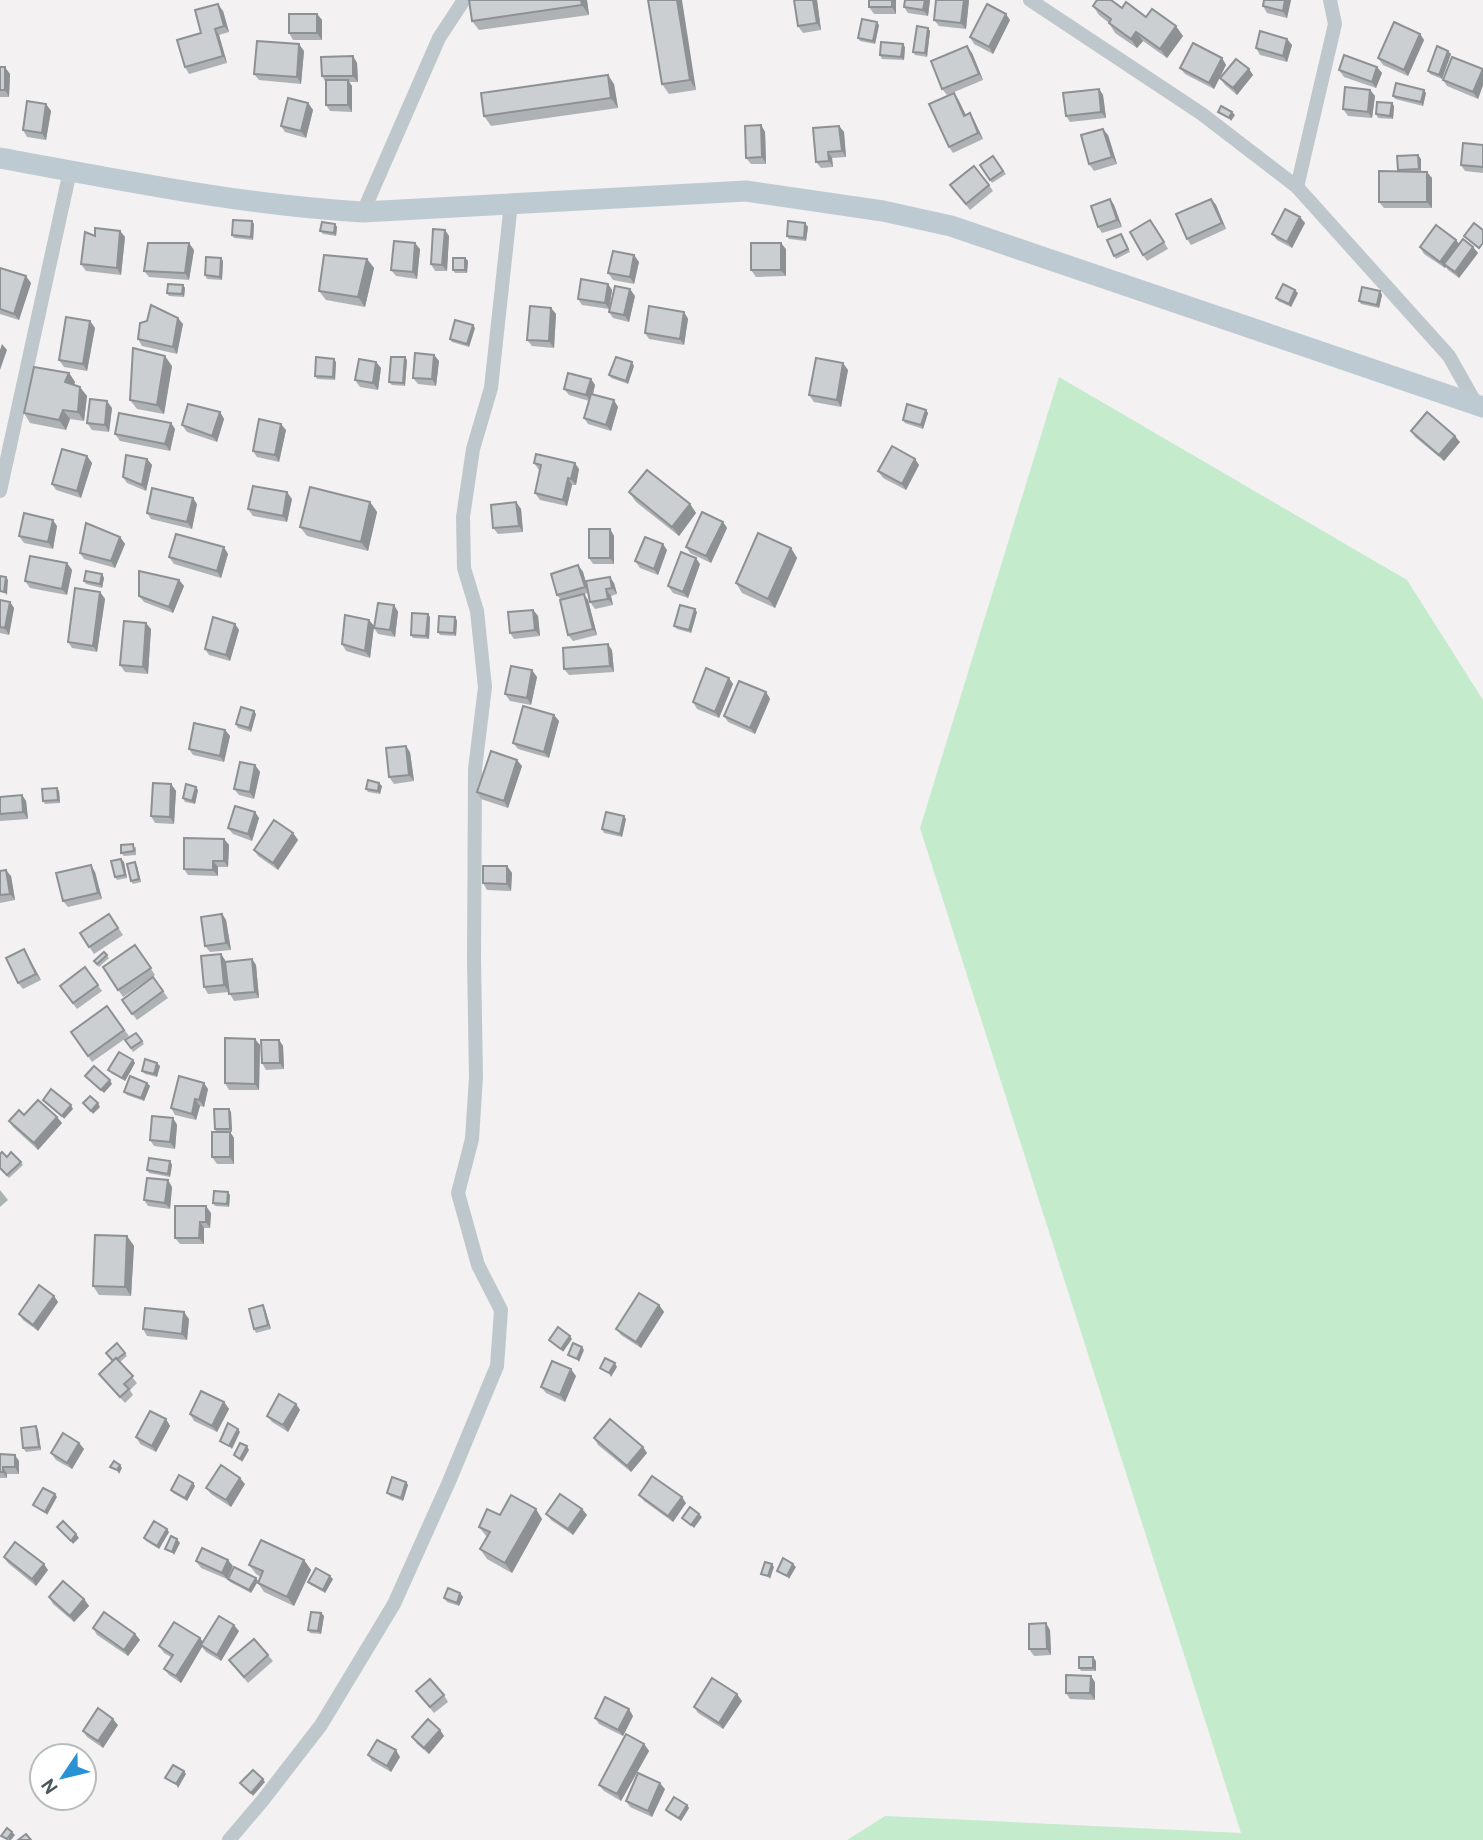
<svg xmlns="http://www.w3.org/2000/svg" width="1483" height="1840" viewBox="0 0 1483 1840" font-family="Overpass,sans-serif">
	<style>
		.green { fill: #c4eccc }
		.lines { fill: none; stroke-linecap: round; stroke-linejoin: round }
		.street { stroke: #bec7cc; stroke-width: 14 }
		.secondary { stroke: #becad1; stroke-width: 21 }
		.wall { fill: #afb2b5 }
		.shaded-wall { fill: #8e9193 }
		.building { fill: #cbcfd2; stroke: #8e9193; stroke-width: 2 }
	</style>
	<rect width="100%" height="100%" fill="#f3f1f1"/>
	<path class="green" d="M1059 377 1407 580 1483 700V1840H847L885 1816 1241 1833 920 828Z"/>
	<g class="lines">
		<g class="street">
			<path d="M1030 0 1202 114 1297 187 1449 356 1476 404"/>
			<path d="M1297 187 1335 24 1330 0"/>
			<path d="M363 212 439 38 464 0"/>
			<path d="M0 491 70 171"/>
			<path d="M229 1840 263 1800 321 1725 394 1604 448 1484 497 1366 501 1310 478 1265 458 1193 472 1139 476 1077 474 959 475 769 485 687 477 611 464 568 463 517 473 449 491 388 511 203"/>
		</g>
		<path class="secondary" d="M0 158C121 180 241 205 363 212L746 191 883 211 951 226 1483 407"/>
	</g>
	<g class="wall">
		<path d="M469 0H587L589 15 479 30 472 21Z"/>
		<path d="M648 0 696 90 669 94 662 84Z"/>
		<path d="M794 0H817L821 30 803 33 798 26Z"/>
		<path d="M869 0H896V14H874L869 7Z"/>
		<path d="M905 0H930L928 16 908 13 904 7Z"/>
		<path d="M936 0H969L966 29 939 26 934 20Z"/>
		<path d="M1291 0 1287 18 1267 13 1263 6Z"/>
		<path d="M1093 6 1122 8 1146 17 1183 36 1167 58 1143 41 1137 48 1115 33 1109 23 1099 15Z"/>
		<path d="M223 11 229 32 219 35 227 63 189 74 185 67 201 33Z"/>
		<path d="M317 14 322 20V40H293L289 33Z"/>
		<path d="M1010 20 993 54 974 44 970 37Z"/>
		<path d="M879 25 875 44 860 41 858 38Z"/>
		<path d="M928 28 930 31 927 57 915 55 913 52Z"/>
		<path d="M1420 34 1424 40 1408 76 1383 65 1378 58Z"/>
		<path d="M1287 39 1292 45 1287 62 1260 55 1256 48Z"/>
		<path d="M905 47 904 60 882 59 880 55Z"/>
		<path d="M304 51 301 84 259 80 254 74Z"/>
		<path d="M972 53 983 80 947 95 942 89Z"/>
		<path d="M1451 54 1442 79 1430 74 1428 71Z"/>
		<path d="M353 56 357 63 358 82H349L352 86V112L330 111 326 105V83L322 76Z"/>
		<path d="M1222 58 1226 65 1214 89 1185 74 1180 68Z"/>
		<path d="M0 67 10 74 9 97H0Z"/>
		<path d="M1377 67 1382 73 1376 88 1344 77 1339 70Z"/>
		<path d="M1249 69 1253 75 1237 95 1225 85 1220 78Z"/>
		<path d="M1483 69V85L1478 99 1447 86 1443 80Z"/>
		<path d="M614 84 618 108 491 126 484 116Z"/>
		<path d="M1099 89 1103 95 1106 118 1070 122 1066 116Z"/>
		<path d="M1370 90 1375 96 1372 118 1348 116 1343 109Z"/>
		<path d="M1426 93 1423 106 1395 99 1393 96Z"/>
		<path d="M958 99 966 115 970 113 974 120 983 139 953 153 949 147Z"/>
		<path d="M308 103 313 110 306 138 285 132 281 126Z"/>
		<path d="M46 104 51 111 46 140 27 137 23 130Z"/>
		<path d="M1394 106 1393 119 1378 118 1376 114Z"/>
		<path d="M761 125 765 132 766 164H751L746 158Z"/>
		<path d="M839 126 844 132 846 157 832 158 833 167 821 168 816 162Z"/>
		<path d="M1108 135 1117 164 1094 171 1089 164Z"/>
		<path d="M1483 145V173L1465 171 1461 165Z"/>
		<path d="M993 156 1006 174 992 183 990 180Z"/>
		<path d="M1421 159V172L1432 178V208H1384L1379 202 1399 172 1398 170Z"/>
		<path d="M950 185H989L993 191 970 210Z"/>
		<path d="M1110 199 1114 205 1122 227 1102 233 1098 227Z"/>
		<path d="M1211 199 1216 205 1226 229 1191 245 1187 239Z"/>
		<path d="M1300 217 1305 223 1292 248 1277 240 1272 234Z"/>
		<path d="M252 221 254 224 253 240 234 238 232 235Z"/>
		<path d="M805 223 808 227 806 241 789 239 787 236Z"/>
		<path d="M335 224 337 227 336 236 323 234 320 231Z"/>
		<path d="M1155 226 1168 249 1147 261 1143 255Z"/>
		<path d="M445 230 449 236 447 271H435L431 264Z"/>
		<path d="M120 231 125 237 121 275 86 271 81 264 95 236Z"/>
		<path d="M1121 234 1130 252 1116 259 1114 256Z"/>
		<path d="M1420 247H1473L1478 253 1459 278 1448 270 1446 267 1445 268 1424 254Z"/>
		<path d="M420 249 417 279 396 276 391 270Z"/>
		<path d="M786 249V276L756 277 751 270Z"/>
		<path d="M194 250 189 280 149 277 144 271Z"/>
		<path d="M221 258 223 261 222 280 207 279 205 275Z"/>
		<path d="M465 258 468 261 467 273H455L453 270Z"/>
		<path d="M367 259 374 268 365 307 326 300 319 291Z"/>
		<path d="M639 262 634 284 613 280 608 273Z"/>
		<path d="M0 268 31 283 19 320 0 314Z"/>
		<path d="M608 284 612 290 609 309 582 305 578 299Z"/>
		<path d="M183 285 185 288 184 297 169 296 167 293Z"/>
		<path d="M1380 291 1382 295 1379 308 1361 304 1359 301Z"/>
		<path d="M1298 293 1291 307 1278 301 1276 298Z"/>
		<path d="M635 296 629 322 613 318 609 312Z"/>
		<path d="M551 308 556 314 554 348 532 346 527 340Z"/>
		<path d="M684 312 688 319 684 345 649 339 645 333Z"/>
		<path d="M90 321 95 328 87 371 64 367 59 360Z"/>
		<path d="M183 324 177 354 142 346 138 339Z"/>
		<path d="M475 328 469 347 452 342 450 339Z"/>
		<path d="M434 355 439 361 436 386 418 384 413 378Z"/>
		<path d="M407 360 405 386 392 385 389 382Z"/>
		<path d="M336 362 335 380 317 379 315 376Z"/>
		<path d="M376 362 381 368 378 390 360 387 355 380Z"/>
		<path d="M172 366 164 414 137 409 130 400Z"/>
		<path d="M634 366 628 384 611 378 609 375Z"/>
		<path d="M848 370 841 407 814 402 809 395Z"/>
		<path d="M69 373 75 382 74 385 87 396 84 421 70 419 66 430 30 423 24 413Z"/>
		<path d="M591 379 595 385 593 394 618 407 611 431 588 424 584 418 589 401 569 395 564 389Z"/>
		<path d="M112 408 109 432 92 430 87 423Z"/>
		<path d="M926 410 928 413 923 429 905 423 903 420Z"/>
		<path d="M220 412 224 419 217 442 187 432 182 425Z"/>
		<path d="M171 423 175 429 170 451 120 441 115 434Z"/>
		<path d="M286 430 279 462 257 457 253 451Z"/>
		<path d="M1411 431 1460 442 1444 461 1415 437Z"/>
		<path d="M87 456 92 463 81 498 56 490 52 484Z"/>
		<path d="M147 459 152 465 146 491 127 483 123 477Z"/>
		<path d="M915 459 919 465 906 490 883 478 878 471Z"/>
		<path d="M534 463 579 469 576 485H572L567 506 540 500 535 493 540 470H539Z"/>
		<path d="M629 492 690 504 696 513 679 536 636 502Z"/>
		<path d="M292 499 287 522 253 516 248 509Z"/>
		<path d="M370 502 377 512 368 551 307 536 300 527Z"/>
		<path d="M516 502 521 509 523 532 498 534 493 528Z"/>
		<path d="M197 504 192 529 151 519 147 513Z"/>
		<path d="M723 522 727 528 711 563 690 553 686 547Z"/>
		<path d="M57 526 53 549 24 543 19 536Z"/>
		<path d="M610 529 614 536V564H593L589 558Z"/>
		<path d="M120 537 125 544 115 568 84 559 80 553Z"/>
		<path d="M791 548 797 558 775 608 742 593 736 583Z"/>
		<path d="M667 550 658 575 640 568 635 561Z"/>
		<path d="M228 554 221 578 174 564 169 557Z"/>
		<path d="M67 563 72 570 67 595 30 588 25 581Z"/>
		<path d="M700 564 688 598 673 593 668 586Z"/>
		<path d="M578 565 583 572 588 590 614 583 617 594 611 596 613 605 595 609 590 602 589 593 584 594 588 600 597 635 573 641 568 635 561 600 557 595Z"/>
		<path d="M102 574 104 578 102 588 86 584 84 581Z"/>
		<path d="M179 580 184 586 173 613 144 602 139 596Z"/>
		<path d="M100 592 105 599 97 652 72 648 68 642Z"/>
		<path d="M0 600 10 602 14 608 9 635 0 633Z"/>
		<path d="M394 605 398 612 395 637 378 634 374 628Z"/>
		<path d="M533 610 538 616 540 636 514 639 510 633Z"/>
		<path d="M697 612 691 633 677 629 674 626Z"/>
		<path d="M430 617 429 639 413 638 411 635Z"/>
		<path d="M455 617 457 621 456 636 440 635 438 632Z"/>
		<path d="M369 620 374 626 370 658 346 651 342 644Z"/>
		<path d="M235 624 239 630 230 661 209 655 205 649Z"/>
		<path d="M151 629 148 674 125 672 120 665Z"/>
		<path d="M612 650 614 672 569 675 564 669Z"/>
		<path d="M537 677 531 705 510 701 505 694Z"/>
		<path d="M733 684 719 718 697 709 693 702Z"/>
		<path d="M766 692 770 699 755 734 728 722 724 716Z"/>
		<path d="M254 711 256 714 251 732 238 728 236 724Z"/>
		<path d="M554 715 559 721 549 758 518 749 513 743Z"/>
		<path d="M225 730 230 736 224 762 193 755 189 749Z"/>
		<path d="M410 752 414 781 394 784 389 777Z"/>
		<path d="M255 765 260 772 254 799 239 795 234 789Z"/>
		<path d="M522 766 508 808 481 799 477 792Z"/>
		<path d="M171 784 176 791 174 824 155 823 151 816Z"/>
		<path d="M382 786 380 794 368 792 366 789Z"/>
		<path d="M198 790 195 804 185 802 183 798Z"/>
		<path d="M59 791 60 803 45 804 43 801Z"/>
		<path d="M22 795 26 801 28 819 0 821V797Z"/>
		<path d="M255 812 259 818 252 841 233 834 228 828Z"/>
		<path d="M626 819 622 837 604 833 602 829Z"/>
		<path d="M293 833 298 840 278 870 258 856 254 850Z"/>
		<path d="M224 839 229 845 228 867H218V876L188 875 184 869Z"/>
		<path d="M136 847V855L124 856 121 853Z"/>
		<path d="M124 862 127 878 117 880 115 877Z"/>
		<path d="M137 866 141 882 133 884 131 881Z"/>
		<path d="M507 866 512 873 511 891 487 890 483 883Z"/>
		<path d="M0 871 11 876 15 900 0 903Z"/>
		<path d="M95 872 102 899 68 907 63 901Z"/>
		<path d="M109 914 123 935 94 954 80 933Z"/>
		<path d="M222 914 226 920 231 950 210 952 205 946Z"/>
		<path d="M135 945 155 975 123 997 103 967Z"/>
		<path d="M24 949 41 980 23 989 18 983Z"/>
		<path d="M104 952 109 958 99 967 96 964Z"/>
		<path d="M221 954 226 962 252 959 256 965 259 998 234 1001 229 992 208 994 204 987Z"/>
		<path d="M85 967 102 991 77 1009 60 986Z"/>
		<path d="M153 977 168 998 137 1020 122 1000Z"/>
		<path d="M107 1006 129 1036 92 1062 71 1032Z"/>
		<path d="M136 1033 144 1044 133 1052 125 1040Z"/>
		<path d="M279 1040 283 1046 284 1069 266 1070 262 1063Z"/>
		<path d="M260 1045 259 1090H229L225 1083Z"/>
		<path d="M133 1060 135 1063 125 1081 111 1073 108 1070Z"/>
		<path d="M160 1066 157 1077 145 1074 142 1071Z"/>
		<path d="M147 1083 150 1086 144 1101 127 1095 124 1092Z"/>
		<path d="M208 1089 204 1107 200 1106 196 1120 175 1115 171 1108Z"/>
		<path d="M231 1112 232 1132H230L234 1138V1164H217L212 1157 216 1132 215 1129Z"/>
		<path d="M57 1117 62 1123 38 1150 13 1127 9 1121Z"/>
		<path d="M173 1118 177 1125 175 1149 154 1146 150 1140Z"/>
		<path d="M0 1154 21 1162 23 1165 9 1178 0 1168Z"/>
		<path d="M170 1161 172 1165 170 1177 149 1173 147 1170Z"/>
		<path d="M172 1187 170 1209 148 1206 144 1200Z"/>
		<path d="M0 1190 8 1200 0 1207Z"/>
		<path d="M230 1195 229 1207 215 1206 213 1203Z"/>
		<path d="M211 1213 210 1228H204V1244H180L175 1238Z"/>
		<path d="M127 1236 134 1246 131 1296 99 1295 93 1286Z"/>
		<path d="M54 1296 58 1302 38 1331 23 1320 19 1314Z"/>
		<path d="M659 1305 664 1312 641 1348 621 1335 616 1329Z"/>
		<path d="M265 1309 271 1329 256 1333 254 1329Z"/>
		<path d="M189 1319 187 1340 147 1336 143 1329Z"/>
		<path d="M125 1353 127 1356 120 1362 137 1383 130 1390 133 1395 125 1403 99 1374Z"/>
		<path d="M576 1376 565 1402 546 1393 541 1387Z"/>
		<path d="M224 1402 229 1409 217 1432 194 1421 190 1414Z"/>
		<path d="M296 1404 300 1410 288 1432 272 1422 267 1416Z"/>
		<path d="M166 1419 170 1426 156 1452 140 1444 136 1437Z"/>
		<path d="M36 1426 38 1430 41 1450 26 1452 23 1448Z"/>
		<path d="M594 1438 643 1447 647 1453 631 1472 598 1445Z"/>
		<path d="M79 1443 84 1449 72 1469 56 1460 51 1453Z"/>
		<path d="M0 1454 19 1461V1474H7V1478H0Z"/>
		<path d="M406 1482 408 1485 403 1501 390 1496 387 1493Z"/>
		<path d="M245 1484 231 1507 211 1494 206 1488Z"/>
		<path d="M195 1486 187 1501 173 1493 171 1490Z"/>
		<path d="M639 1495 686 1503 673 1522 644 1501Z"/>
		<path d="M582 1509 587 1515 573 1535 551 1520 546 1514Z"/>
		<path d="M500 1515 542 1519 512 1573 487 1559 480 1549 487 1537 479 1527Z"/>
		<path d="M169 1532 159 1549 146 1541 144 1538Z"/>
		<path d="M4 1557 48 1570 36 1586 8 1563Z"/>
		<path d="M304 1560 311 1570 294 1606 264 1592 258 1583 261 1577 256 1574 249 1565Z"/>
		<path d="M196 1561 233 1566 227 1579 201 1568Z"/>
		<path d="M228 1579 258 1581 251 1593 230 1582Z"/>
		<path d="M333 1579 325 1593 311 1585 308 1582Z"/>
		<path d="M460 1593 463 1597 459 1606 447 1602 444 1598Z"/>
		<path d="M49 1597 84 1599 89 1606 74 1622 53 1604Z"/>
		<path d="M321 1613 324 1616 321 1634 310 1633 308 1630Z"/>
		<path d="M93 1628 135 1634 140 1640 128 1656 97 1635Z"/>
		<path d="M1050 1630 1051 1655 1034 1656 1029 1649Z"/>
		<path d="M239 1631 221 1661 206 1652 202 1647 181 1683 169 1675 164 1669 171 1657 164 1653 159 1646 200 1638 203 1642Z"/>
		<path d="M268 1655 273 1661 248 1683 229 1660Z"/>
		<path d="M1096 1661V1671H1081L1079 1668Z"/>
		<path d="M1095 1682V1700L1070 1699 1066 1693Z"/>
		<path d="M416 1691 444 1695 448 1702 434 1713Z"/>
		<path d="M742 1701 723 1729 698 1713 694 1707Z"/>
		<path d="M633 1716 623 1736 599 1724 595 1718Z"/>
		<path d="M118 1725 103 1748 87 1737 83 1731Z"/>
		<path d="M440 1730 444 1736 429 1754 417 1744 412 1737Z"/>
		<path d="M644 1744 649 1751 621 1801 604 1791 599 1785Z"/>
		<path d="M368 1755 400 1757 391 1772 372 1761Z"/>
		<path d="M665 1789 652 1817 630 1807 626 1801Z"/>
		<path d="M687 1805 689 1808 681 1821 668 1813 666 1810Z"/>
	</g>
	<g class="shaded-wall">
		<path d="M581 0H587L589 15 582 5Z"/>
		<path d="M677 0H682L696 90 690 80Z"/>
		<path d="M813 0H817L821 30 817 23Z"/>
		<path d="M892 0H896V14L892 7Z"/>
		<path d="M925 0H930L928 16 923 10Z"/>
		<path d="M964 0H969L966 29 961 23Z"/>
		<path d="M1285 0H1291L1287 18 1283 11Z"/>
		<path d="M218 4 223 11 229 32 224 26Z"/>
		<path d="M317 14 322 20V40L317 33Z"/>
		<path d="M1006 14 1010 20 993 54 989 47Z"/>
		<path d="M877 22 879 25 875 44 873 41Z"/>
		<path d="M1176 26 1183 36 1167 58 1160 49Z"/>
		<path d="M928 28 930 31 927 57 925 53Z"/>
		<path d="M215 29 219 35 227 63 223 56Z"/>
		<path d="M1136 32 1143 41 1137 48 1131 39Z"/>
		<path d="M1420 34 1424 40 1408 76 1404 70Z"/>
		<path d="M1287 39 1292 45 1287 62 1283 56Z"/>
		<path d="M299 44 304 51 301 84 297 77Z"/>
		<path d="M903 44 905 47 904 60 901 57Z"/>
		<path d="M967 46 972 53 983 80 979 74Z"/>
		<path d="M1448 51 1451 54 1442 79 1439 75Z"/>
		<path d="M353 56 357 63 358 82 353 76Z"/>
		<path d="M1222 58 1226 65 1214 89 1209 83Z"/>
		<path d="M5 67 10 74 9 97 5 90Z"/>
		<path d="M1377 67 1382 73 1376 88 1372 82Z"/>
		<path d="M1249 69 1253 75 1237 95 1233 88Z"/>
		<path d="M1483 69V85L1478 99 1473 92Z"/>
		<path d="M608 75 614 84 618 108 611 98Z"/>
		<path d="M348 80 352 86V112L348 105Z"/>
		<path d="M1099 89 1103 95 1106 118 1101 112Z"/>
		<path d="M1370 90 1375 96 1372 118 1368 112Z"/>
		<path d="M1424 90 1426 93 1423 106 1421 102Z"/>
		<path d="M954 93 958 99 969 122 964 116Z"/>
		<path d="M308 103 313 110 306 138 301 131Z"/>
		<path d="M1392 103 1394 106 1393 119 1390 116Z"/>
		<path d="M46 104 51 111 46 140 42 133Z"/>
		<path d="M1232 112 1235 115 1231 121 1229 118Z"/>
		<path d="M970 113 974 120 983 139 978 133Z"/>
		<path d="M761 125 765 132 766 164 762 157Z"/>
		<path d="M839 126 844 132 846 157 842 151Z"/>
		<path d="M1103 129 1108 135 1117 164 1112 157Z"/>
		<path d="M828 152 832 158 833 167 829 161Z"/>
		<path d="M1418 155 1421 159V172L1419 169Z"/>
		<path d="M1427 172 1432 178V208L1427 202Z"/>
		<path d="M1110 199 1114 205 1122 227 1117 220Z"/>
		<path d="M1211 199 1216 205 1226 229 1222 223Z"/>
		<path d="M1300 217 1305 223 1292 248 1287 242Z"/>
		<path d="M252 221 254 224 253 240 251 237Z"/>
		<path d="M805 223 808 227 806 241 804 238Z"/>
		<path d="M335 224 337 227 336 236 334 233Z"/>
		<path d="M445 230 449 236 447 271 442 265Z"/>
		<path d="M120 231 125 237 121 275 117 268Z"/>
		<path d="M1456 240 1461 246 1444 264 1446 267 1445 268 1440 262Z"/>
		<path d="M189 243 194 250 189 280 185 273Z"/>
		<path d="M415 243 420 249 417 279 413 272Z"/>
		<path d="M781 243 786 249V276L781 270Z"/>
		<path d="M1473 247 1478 253 1459 278 1455 272Z"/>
		<path d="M634 255 639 262 634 284 630 277Z"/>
		<path d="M221 258 223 261 222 280 220 277Z"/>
		<path d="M465 258 468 261 467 273 465 270Z"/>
		<path d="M367 259 374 268 365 307 358 297Z"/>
		<path d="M26 276 31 283 19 320 14 314Z"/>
		<path d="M608 284 612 290 609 309 605 303Z"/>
		<path d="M183 285 185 288 184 297 182 294Z"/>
		<path d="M630 289 635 296 629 322 624 315Z"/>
		<path d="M1295 290 1298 293 1291 307 1289 304Z"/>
		<path d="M1380 291 1382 295 1379 308 1377 305Z"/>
		<path d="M551 308 556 314 554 348 549 341Z"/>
		<path d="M684 312 688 319 684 345 680 339Z"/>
		<path d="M178 318 183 324 177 354 173 347Z"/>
		<path d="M90 321 95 328 87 371 83 364Z"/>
		<path d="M473 325 475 328 469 347 467 344Z"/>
		<path d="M2 344 7 350 0 370V350Z"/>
		<path d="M434 355 439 361 436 386 432 379Z"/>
		<path d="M165 356 172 366 164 414 157 405Z"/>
		<path d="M405 357 407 360 405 386 403 383Z"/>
		<path d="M334 359 336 362 335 380 333 377Z"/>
		<path d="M376 362 381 368 378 390 373 383Z"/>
		<path d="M632 362 634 366 628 384 626 381Z"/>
		<path d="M843 363 848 370 841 407 837 400Z"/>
		<path d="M69 373 75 382 72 392 65 382Z"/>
		<path d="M591 379 595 385 591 402 586 395Z"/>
		<path d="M80 387 87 396 84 421 78 412Z"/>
		<path d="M614 400 618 407 611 431 606 425Z"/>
		<path d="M107 401 112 408 109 432 105 425Z"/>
		<path d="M63 410 70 419 66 430 59 420Z"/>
		<path d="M926 410 928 413 923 429 921 425Z"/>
		<path d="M220 412 224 419 217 442 212 436Z"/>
		<path d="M171 423 175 429 170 451 165 444Z"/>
		<path d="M281 424 286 430 279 462 275 455Z"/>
		<path d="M1455 436 1460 442 1444 461 1439 455Z"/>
		<path d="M87 456 92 463 81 498 77 491Z"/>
		<path d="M147 459 152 465 146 491 142 485Z"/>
		<path d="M915 459 919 465 906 490 902 484Z"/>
		<path d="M575 463 579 469 576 485 571 479Z"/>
		<path d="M568 478 572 485 567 506 563 500Z"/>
		<path d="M287 492 292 499 287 522 283 516Z"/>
		<path d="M193 498 197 504 192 529 187 522Z"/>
		<path d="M370 502 377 512 368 551 361 542Z"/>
		<path d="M516 502 521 509 523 532 519 526Z"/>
		<path d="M690 504 696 513 679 536 672 527Z"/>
		<path d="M53 520 57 526 53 549 48 542Z"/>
		<path d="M723 522 727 528 711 563 706 556Z"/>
		<path d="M610 529 614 536V564L610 558Z"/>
		<path d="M120 537 125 544 115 568 111 561Z"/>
		<path d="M663 544 667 550 658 575 654 569Z"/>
		<path d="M224 547 228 554 221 578 217 571Z"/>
		<path d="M791 548 797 558 775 608 768 599Z"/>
		<path d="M696 558 700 564 688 598 683 592Z"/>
		<path d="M67 563 72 570 67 595 62 589Z"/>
		<path d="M578 565 583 572 589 593 585 587Z"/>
		<path d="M102 574 104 578 102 588 100 584Z"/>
		<path d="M6 577 8 580 7 595 4 592Z"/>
		<path d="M610 577 614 583 617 594 612 588Z"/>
		<path d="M179 580 184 586 173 613 169 607Z"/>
		<path d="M606 589 611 596 613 605 608 599Z"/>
		<path d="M100 592 105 599 97 652 93 646Z"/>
		<path d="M584 594 588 600 597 635 593 629Z"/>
		<path d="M10 602 14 608 9 635 5 628Z"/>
		<path d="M394 605 398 612 395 637 390 630Z"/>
		<path d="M695 609 697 612 691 633 689 630Z"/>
		<path d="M533 610 538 616 540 636 535 630Z"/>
		<path d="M428 614 430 617 429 639 426 636Z"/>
		<path d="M455 617 457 621 456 636 454 633Z"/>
		<path d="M369 620 374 626 370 658 365 651Z"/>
		<path d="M146 623 151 629 148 674 143 667Z"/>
		<path d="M235 624 239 630 230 661 226 655Z"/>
		<path d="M608 644 612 650 614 672 610 666Z"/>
		<path d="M532 670 537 677 531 705 527 698Z"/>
		<path d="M729 678 733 684 719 718 715 712Z"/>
		<path d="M766 692 770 699 755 734 750 728Z"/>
		<path d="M254 711 256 714 251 732 249 728Z"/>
		<path d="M554 715 559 721 549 758 544 752Z"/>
		<path d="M225 730 230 736 224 762 220 756Z"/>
		<path d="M406 746 410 752 414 781 409 775Z"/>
		<path d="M517 760 522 766 508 808 504 801Z"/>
		<path d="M255 765 260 772 254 799 250 792Z"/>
		<path d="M379 783 382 786 380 794 378 791Z"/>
		<path d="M171 784 176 791 174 824 170 817Z"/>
		<path d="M196 787 198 790 195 804 192 801Z"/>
		<path d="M57 788 59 791 60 803 58 800Z"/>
		<path d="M22 795 26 801 28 819 23 812Z"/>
		<path d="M255 812 259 818 252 841 248 834Z"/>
		<path d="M624 816 626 819 622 837 620 834Z"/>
		<path d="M293 833 298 840 278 870 273 863Z"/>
		<path d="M224 839 229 845 228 867 224 861Z"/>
		<path d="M121 859 124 862 127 878 125 875Z"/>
		<path d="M213 861 218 867V876L213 870Z"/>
		<path d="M135 862 137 866 141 882 139 879Z"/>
		<path d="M91 865 95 872 102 899 98 893Z"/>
		<path d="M507 866 512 873 511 891 507 884Z"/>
		<path d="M6 870 11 876 15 900 10 894Z"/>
		<path d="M222 914 226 920 231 950 226 943Z"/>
		<path d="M24 949 28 956 41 980 36 974Z"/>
		<path d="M221 954 225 960 229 992 224 985Z"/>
		<path d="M252 959 256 965 259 998 255 992Z"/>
		<path d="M255 1039 260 1045 259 1090 255 1084Z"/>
		<path d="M279 1040 283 1046 284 1069 280 1063Z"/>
		<path d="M133 1060 135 1063 125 1081 122 1078Z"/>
		<path d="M157 1063 160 1066 157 1077 154 1074Z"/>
		<path d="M110 1080 112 1084 104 1093 101 1090Z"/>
		<path d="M147 1083 150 1086 144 1101 141 1098Z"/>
		<path d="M204 1083 208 1089 204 1107 199 1100Z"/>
		<path d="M195 1099 200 1106 196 1120 192 1114Z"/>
		<path d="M98 1103 100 1107 93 1114 91 1111Z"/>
		<path d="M71 1105 73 1109 64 1119 62 1116Z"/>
		<path d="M229 1109 231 1112 232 1132 230 1129Z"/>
		<path d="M57 1117 62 1123 38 1150 34 1143Z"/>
		<path d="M173 1118 177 1125 175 1149 170 1142Z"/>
		<path d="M230 1132 234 1138V1164L230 1157Z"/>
		<path d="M170 1161 172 1165 170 1177 168 1174Z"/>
		<path d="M168 1180 172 1187 170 1209 165 1203Z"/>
		<path d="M228 1192 230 1195 229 1207 227 1204Z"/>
		<path d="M206 1206 211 1213 210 1228 206 1222Z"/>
		<path d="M200 1222 204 1228V1244L199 1238Z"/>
		<path d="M127 1236 134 1246 131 1296 125 1287Z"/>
		<path d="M54 1296 58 1302 38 1331 33 1325Z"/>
		<path d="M263 1305 265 1309 271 1329 268 1325Z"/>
		<path d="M659 1305 664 1312 641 1348 636 1342Z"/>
		<path d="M184 1312 189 1319 187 1340 182 1334Z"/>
		<path d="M570 1336 572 1339 563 1352 561 1349Z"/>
		<path d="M582 1347 584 1350 579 1362 577 1359Z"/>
		<path d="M615 1363 617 1367 611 1377 609 1373Z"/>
		<path d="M571 1369 576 1376 565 1402 560 1395Z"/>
		<path d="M224 1402 229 1409 217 1432 212 1426Z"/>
		<path d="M296 1404 300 1410 288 1432 283 1425Z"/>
		<path d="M166 1419 170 1426 156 1452 152 1446Z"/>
		<path d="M36 1426 38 1430 41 1450 39 1447Z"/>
		<path d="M238 1429 240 1432 232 1449 229 1446Z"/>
		<path d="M79 1443 84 1449 72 1469 67 1463Z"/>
		<path d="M247 1446 249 1450 242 1462 240 1459Z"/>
		<path d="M643 1447 647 1453 631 1472 627 1466Z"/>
		<path d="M15 1455 19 1461V1474L15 1467Z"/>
		<path d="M120 1465 122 1468 119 1474 117 1470Z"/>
		<path d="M3 1467 7 1474V1478L3 1472Z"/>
		<path d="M240 1478 245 1484 231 1507 226 1500Z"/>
		<path d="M406 1482 408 1485 403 1501 401 1498Z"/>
		<path d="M193 1483 195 1486 187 1501 185 1498Z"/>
		<path d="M55 1494 57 1497 47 1515 45 1512Z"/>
		<path d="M682 1497 686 1503 673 1522 668 1516Z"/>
		<path d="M536 1509 542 1519 512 1573 505 1563Z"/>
		<path d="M582 1509 587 1515 573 1535 568 1529Z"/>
		<path d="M699 1514 702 1517 694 1528 691 1525Z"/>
		<path d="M167 1529 169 1532 159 1549 157 1546Z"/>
		<path d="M76 1534 79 1538 73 1544 71 1541Z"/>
		<path d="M177 1539 180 1543 174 1555 172 1552Z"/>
		<path d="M228 1560 233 1566 227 1579 222 1573Z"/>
		<path d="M304 1560 311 1570 294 1606 287 1597Z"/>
		<path d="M44 1564 48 1570 36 1586 32 1579Z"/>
		<path d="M772 1564 774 1567 770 1579 768 1576Z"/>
		<path d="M793 1564 796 1567 789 1579 787 1576Z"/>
		<path d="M330 1576 333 1579 325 1593 323 1590Z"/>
		<path d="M256 1578 258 1581 251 1593 249 1590Z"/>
		<path d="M460 1593 463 1597 459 1606 457 1603Z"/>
		<path d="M84 1599 89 1606 74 1622 70 1616Z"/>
		<path d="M321 1613 324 1616 321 1634 318 1631Z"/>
		<path d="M1046 1623 1050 1630 1051 1655 1047 1649Z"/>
		<path d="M234 1625 239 1631 221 1661 217 1655Z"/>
		<path d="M135 1634 140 1640 128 1656 124 1650Z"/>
		<path d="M200 1638 204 1644 201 1645 202 1647 181 1683 176 1676Z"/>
		<path d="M1093 1657 1096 1661V1671L1093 1668Z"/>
		<path d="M1091 1676 1095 1682V1700L1090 1693Z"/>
		<path d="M737 1694 742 1701 723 1729 719 1723Z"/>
		<path d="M629 1709 633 1716 623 1736 618 1730Z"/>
		<path d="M113 1719 118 1725 103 1748 98 1741Z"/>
		<path d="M440 1730 444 1736 429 1754 424 1748Z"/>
		<path d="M644 1744 649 1751 621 1801 617 1794Z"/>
		<path d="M396 1750 400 1757 391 1772 387 1766Z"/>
		<path d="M184 1771 186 1774 178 1788 176 1784Z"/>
		<path d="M263 1779 265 1782 253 1796 251 1793Z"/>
		<path d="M660 1783 665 1789 652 1817 648 1811Z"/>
		<path d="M687 1805 689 1808 681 1821 679 1818Z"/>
		<path d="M12 1832 15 1835 11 1840H8Z"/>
	</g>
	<g class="building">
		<path d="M469 0H581L582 5 472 21Z"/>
		<path d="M648 0H677L690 80 662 84Z"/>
		<path d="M794 0H813L817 23 798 26Z"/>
		<rect x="869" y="0" width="23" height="7"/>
		<path d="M905 0H925L923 10 904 7Z"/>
		<path d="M936 0H964L961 23 934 20Z"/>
		<path d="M1097 0H1111L1122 8 1126 2 1146 17 1152 9 1176 26 1160 49 1136 32 1131 39 1109 23 1111 19 1093 6Z"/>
		<path d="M1264 0H1285L1283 11 1263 6Z"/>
		<path d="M218 4 224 26 215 29 223 56 185 67 177 40 201 33 195 10Z"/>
		<path d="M987 4 1006 14 989 47 970 37Z"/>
		<rect x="289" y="14" width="28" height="19"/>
		<path d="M862 19 877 22 873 41 858 38Z"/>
		<path d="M1394 22 1420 34 1404 70 1378 58Z"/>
		<path d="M917 26 928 28 925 53 913 52Z"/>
		<path d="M1260 31 1287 39 1283 56 1256 48Z"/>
		<path d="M257 41 299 44 297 77 254 74Z"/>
		<path d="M881 42 903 44 901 57 880 55Z"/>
		<path d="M1193 43 1222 58 1209 83 1180 68Z"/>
		<path d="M967 46 979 74 942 89 931 61Z"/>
		<path d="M1437 46 1448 51 1439 75 1428 71Z"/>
		<path d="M1344 55 1377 67 1372 82 1339 70Z"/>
		<path d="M353 56V76H322L321 57Z"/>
		<path d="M1452 57 1483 69 1473 92 1443 80Z"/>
		<path d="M1236 59 1249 69 1233 88 1220 78Z"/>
		<rect x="0" y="67" width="5" height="23"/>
		<path d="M608 75 611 98 484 116 481 93Z"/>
		<rect x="326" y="80" width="22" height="25"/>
		<path d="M1396 83 1424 90 1421 102 1393 96Z"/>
		<path d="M1345 87 1370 90 1368 112 1343 109Z"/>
		<path d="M1099 89 1101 112 1066 116 1063 93Z"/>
		<path d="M954 93 964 116 970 113 978 133 949 147 929 104Z"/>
		<path d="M288 98 308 103 301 131 281 126Z"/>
		<path d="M27 101 46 104 42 133 23 130Z"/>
		<path d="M1377 102 1392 103 1390 116 1376 114Z"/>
		<path d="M1221 106 1232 112 1229 118 1218 112Z"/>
		<path d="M761 125 762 157 746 158 745 126Z"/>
		<path d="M839 126 842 151 828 152 829 161 816 162 813 128Z"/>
		<path d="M1103 129 1112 157 1089 164 1081 135Z"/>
		<path d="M1463 143 1483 145V167L1461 165Z"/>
		<path d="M1418 155 1419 169 1398 170 1397 156Z"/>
		<path d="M993 156 1003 171 990 180 980 165Z"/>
		<path d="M974 166 989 185 966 204 950 185Z"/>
		<path d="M1379 171 1427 172V202H1379Z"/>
		<path d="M1110 199 1117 220 1098 227 1091 206Z"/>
		<path d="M1211 199 1222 223 1187 239 1176 214Z"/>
		<path d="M1285 209 1300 217 1287 242 1272 234Z"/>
		<path d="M233 220 252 221 251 237 232 235Z"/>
		<path d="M1150 220 1164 242 1143 255 1130 232Z"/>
		<path d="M788 221 805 223 804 238 787 236Z"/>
		<path d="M322 222 335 224 334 233 320 231Z"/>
		<path d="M1474 223 1483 230V243L1479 248 1464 236Z"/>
		<path d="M1436 225 1456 240 1440 262 1420 247Z"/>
		<path d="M95 228 120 231 117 268 81 264 85 232 95 236Z"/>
		<path d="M433 229 445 230 442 265 431 264Z"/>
		<path d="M1121 234 1128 249 1114 256 1107 240Z"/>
		<path d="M1463 239 1473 247 1455 272 1444 264Z"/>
		<path d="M394 241 415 243 413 272 391 270Z"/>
		<path d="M148 243H189L185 273 144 271Z"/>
		<rect x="751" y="243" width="30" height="27"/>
		<path d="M613 251 634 255 630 277 608 273Z"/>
		<path d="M324 255 367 259 358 297 319 291Z"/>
		<path d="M206 257 221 258 220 277 205 275Z"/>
		<rect x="453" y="258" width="12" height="12"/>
		<path d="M0 268 26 276 14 314 0 309Z"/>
		<path d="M581 279 608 284 605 303 578 299Z"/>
		<path d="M168 284 183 285 182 294 167 293Z"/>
		<path d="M1283 284 1295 290 1289 304 1276 298Z"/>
		<path d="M615 286 630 289 624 315 609 312Z"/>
		<path d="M1362 287 1380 291 1377 305 1359 301Z"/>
		<path d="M151 305 178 318 173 347 138 339 140 323 147 321Z"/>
		<path d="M530 306 551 308 549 341 527 340Z"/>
		<path d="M649 306 684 312 680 339 645 333Z"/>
		<path d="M66 317 90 321 83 364 59 360Z"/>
		<path d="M455 320 473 325 467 344 450 339Z"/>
		<path d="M133 348 165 356 157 405 130 400Z"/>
		<path d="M415 353 434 355 432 379 413 378Z"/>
		<path d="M316 357 334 359 333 377 315 376Z"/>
		<path d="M391 357H405L403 383 389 382Z"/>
		<path d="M616 357 632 362 626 381 609 375Z"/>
		<path d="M816 358 843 363 837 400 809 395Z"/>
		<path d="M359 359 376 362 373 383 355 380Z"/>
		<path d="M34 367 69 373 65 382 80 387 78 412 63 410 59 420 24 413Z"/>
		<path d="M568 373 591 379 586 395 564 389Z"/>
		<path d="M591 394 614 400 606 425 584 418Z"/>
		<path d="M90 399 107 401 105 425 87 423Z"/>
		<path d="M188 404 220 412 212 436 182 425Z"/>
		<path d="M907 404 926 410 921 425 903 420Z"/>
		<path d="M1427 412 1455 436 1439 455 1411 431Z"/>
		<path d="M119 413 171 423 165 444 115 434Z"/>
		<path d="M259 419 281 424 275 455 253 451Z"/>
		<path d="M892 446 915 459 902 484 878 471Z"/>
		<path d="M62 449 87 456 77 491 52 484Z"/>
		<path d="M536 454 575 463 571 479 568 478 563 500 535 493 541 465 534 463Z"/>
		<path d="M126 455 147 459 142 485 123 477Z"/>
		<path d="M647 470 690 504 672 527 629 492Z"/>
		<path d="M253 486 287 492 283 516 248 509Z"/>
		<path d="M310 487 370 502 361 542 300 527Z"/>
		<path d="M152 488 193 498 187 522 147 513Z"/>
		<path d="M516 502 519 526 493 528 491 505Z"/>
		<path d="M702 512 723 522 706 556 686 547Z"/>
		<path d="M24 513 53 520 48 542 19 536Z"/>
		<path d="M86 523 120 537 111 561 80 553Z"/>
		<rect x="589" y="529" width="21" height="29"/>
		<path d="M758 533 791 548 768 599 736 583Z"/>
		<path d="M176 534 224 547 217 571 169 557Z"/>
		<path d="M645 537 663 544 654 569 635 561Z"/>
		<path d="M681 552 696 558 683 592 668 586Z"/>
		<path d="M30 556 67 563 62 589 25 581Z"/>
		<path d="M578 565 585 587 557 595 551 574Z"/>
		<path d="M86 571 102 574 100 584 84 581Z"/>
		<path d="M139 571 179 580 169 607 139 596Z"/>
		<path d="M0 576 6 577 4 592 0 591Z"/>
		<path d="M610 577 612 588 606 589 608 599 590 602 586 581Z"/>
		<path d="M75 588 100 592 93 646 68 642Z"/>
		<path d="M584 594 593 629 568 635 560 600Z"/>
		<path d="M0 600 10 602 5 628 0 627Z"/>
		<path d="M378 603 394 605 390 630 374 628Z"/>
		<path d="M680 605 695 609 689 630 674 626Z"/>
		<path d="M533 610 535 630 510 633 508 612Z"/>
		<path d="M412 613 428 614 426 636 411 635Z"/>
		<path d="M345 615 369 620 365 651 342 644Z"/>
		<path d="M439 616 455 617 454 633 438 632Z"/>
		<path d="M213 617 235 624 226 655 205 649Z"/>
		<path d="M124 621 146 623 143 667 120 665Z"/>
		<path d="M608 644 610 666 564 669 563 648Z"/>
		<path d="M511 666 532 670 527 698 505 694Z"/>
		<path d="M706 668 729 678 715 712 693 702Z"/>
		<path d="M739 681 766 692 750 728 724 716Z"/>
		<path d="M523 706 554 715 544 752 513 743Z"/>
		<path d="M241 707 254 711 249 728 236 724Z"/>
		<path d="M194 723 225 730 220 756 189 749Z"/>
		<path d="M406 746 409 775 389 777 386 748Z"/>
		<path d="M491 751 517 760 504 801 477 792Z"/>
		<path d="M240 762 255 765 250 792 234 789Z"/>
		<path d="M368 780 379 783 378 791 366 789Z"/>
		<path d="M153 783 171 784 170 817 151 816Z"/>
		<path d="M186 784 196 787 192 801 183 798Z"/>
		<path d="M57 788 58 800 43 801 42 789Z"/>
		<path d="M22 795 23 812 0 814V797Z"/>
		<path d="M235 806 255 812 248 834 228 828Z"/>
		<path d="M606 812 624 816 620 834 602 829Z"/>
		<path d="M274 820 293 833 273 863 254 850Z"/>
		<path d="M184 838 224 839V861H213V870L184 869Z"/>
		<path d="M133 844 134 851 121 853V845Z"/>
		<path d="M121 859 125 875 115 877 111 861Z"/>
		<path d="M135 862 139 879 131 881 127 864Z"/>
		<path d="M91 865 98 893 63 901 56 873Z"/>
		<path d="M483 866H507V884L483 883Z"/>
		<path d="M6 870 10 894 0 895V871Z"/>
		<path d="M109 914 118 928 89 947 80 933Z"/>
		<path d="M222 914 226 943 205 946 201 917Z"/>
		<path d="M135 945 151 968 118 990 103 967Z"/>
		<path d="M24 949 36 974 18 983 6 958Z"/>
		<path d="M104 952 107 955 97 964 94 961Z"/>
		<path d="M221 954 224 985 204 987 201 956Z"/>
		<path d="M252 959 255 992 229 994 225 962Z"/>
		<path d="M85 967 98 985 73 1003 60 986Z"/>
		<path d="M153 977 163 991 132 1014 122 1000Z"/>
		<path d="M107 1006 124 1030 88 1056 71 1032Z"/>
		<path d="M136 1033 142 1041 131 1048 125 1040Z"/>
		<path d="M225 1038 255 1039V1084L225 1083Z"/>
		<path d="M261 1040H279L280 1063H262Z"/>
		<path d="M119 1052 133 1060 122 1078 108 1070Z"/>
		<path d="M145 1059 157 1063 154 1074 142 1071Z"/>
		<path d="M94 1066 110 1080 101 1090 85 1076Z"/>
		<path d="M130 1076 147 1083 141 1098 124 1092Z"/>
		<path d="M179 1076 204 1083 199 1100 195 1099 192 1114 171 1108Z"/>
		<path d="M51 1089 71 1105 62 1116 43 1100Z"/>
		<path d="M90 1096 98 1103 91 1111 83 1103Z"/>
		<path d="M38 1100 57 1117 34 1143 9 1121 19 1110 24 1115Z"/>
		<path d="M214 1109H229L230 1129H215Z"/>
		<path d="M152 1116 173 1118 170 1142 150 1140Z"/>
		<rect x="212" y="1132" width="18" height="25"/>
		<path d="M2 1152 7 1157 11 1152 21 1162 7 1175 0 1168V1154Z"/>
		<path d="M149 1158 170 1161 168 1174 147 1170Z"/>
		<path d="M147 1178 168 1180 165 1203 144 1200Z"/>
		<path d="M214 1191 228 1192 227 1204 213 1203Z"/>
		<path d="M175 1206H206V1222H200L199 1238H175Z"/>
		<path d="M95 1235 127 1236 125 1287 93 1286Z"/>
		<path d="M39 1285 54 1296 33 1325 19 1314Z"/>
		<path d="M639 1293 659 1305 636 1342 616 1329Z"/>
		<path d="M263 1305 268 1325 254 1329 249 1309Z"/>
		<path d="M145 1308 184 1312 182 1334 143 1329Z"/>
		<path d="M558 1327 570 1336 561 1349 549 1340Z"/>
		<path d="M117 1343 125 1353 117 1359 116 1358 113 1361 106 1353Z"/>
		<path d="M573 1343 582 1347 577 1359 568 1355Z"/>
		<path d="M116 1358 133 1376 124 1384 129 1389 120 1397 99 1374Z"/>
		<path d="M605 1358 615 1363 609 1373 600 1368Z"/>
		<path d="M552 1361 571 1369 560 1395 541 1387Z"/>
		<path d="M201 1391 224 1402 212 1426 190 1414Z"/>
		<path d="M279 1394 296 1404 283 1425 267 1416Z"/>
		<path d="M150 1411 166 1419 152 1446 136 1437Z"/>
		<path d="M610 1419 643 1447 627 1466 594 1438Z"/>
		<path d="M228 1423 238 1429 229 1446 220 1441Z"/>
		<path d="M36 1426 39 1447 23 1448 21 1428Z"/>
		<path d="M63 1433 79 1443 67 1463 51 1453Z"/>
		<path d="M240 1443 247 1446 240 1459 234 1455Z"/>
		<path d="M0 1454 15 1455V1467H3V1472H0Z"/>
		<path d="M114 1461 120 1465 117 1470 110 1467Z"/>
		<path d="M221 1465 240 1478 226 1500 206 1488Z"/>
		<path d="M179 1475 193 1483 185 1498 171 1490Z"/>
		<path d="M652 1476 682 1497 668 1516 639 1495Z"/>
		<path d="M392 1477 406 1482 401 1498 387 1493Z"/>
		<path d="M43 1488 55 1494 45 1512 33 1505Z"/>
		<path d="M560 1494 582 1509 568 1529 546 1514Z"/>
		<path d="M511 1495 536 1509 505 1563 480 1549 490 1532 479 1527 487 1509 500 1515Z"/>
		<path d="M690 1507 699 1514 691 1525 682 1518Z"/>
		<path d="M63 1521 76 1534 71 1541 57 1527Z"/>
		<path d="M154 1521 167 1529 157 1546 144 1538Z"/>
		<path d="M171 1536 177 1539 172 1552 165 1549Z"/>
		<path d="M261 1540 304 1560 287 1597 258 1583 263 1571 249 1565Z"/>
		<path d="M15 1542 44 1564 32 1579 4 1557Z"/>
		<path d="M202 1548 228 1560 222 1573 196 1561Z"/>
		<path d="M783 1558 793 1564 787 1576 777 1571Z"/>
		<path d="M765 1562 772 1564 768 1576 761 1574Z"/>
		<path d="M234 1567 256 1578 249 1590 228 1579Z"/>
		<path d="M316 1568 330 1576 323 1590 308 1582Z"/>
		<path d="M63 1581 84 1599 70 1616 49 1597Z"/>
		<path d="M448 1588 460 1593 457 1603 444 1598Z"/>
		<path d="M104 1612 135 1634 124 1650 93 1628Z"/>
		<path d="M311 1612 321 1613 318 1631 308 1630Z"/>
		<path d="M219 1616 234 1625 217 1655 201 1645Z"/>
		<path d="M174 1622 200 1638 176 1676 164 1669 173 1655 159 1646Z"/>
		<path d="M1046 1623 1047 1649H1029V1624Z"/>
		<path d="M254 1639 268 1655 244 1677 229 1660Z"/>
		<rect x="1079" y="1657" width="14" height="11"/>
		<path d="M1066 1675 1091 1676 1090 1693H1066Z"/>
		<path d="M712 1678 737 1694 719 1723 694 1707Z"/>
		<path d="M430 1679 444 1695 430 1707 416 1691Z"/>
		<path d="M605 1697 629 1709 618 1730 595 1718Z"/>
		<path d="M98 1708 113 1719 98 1741 83 1731Z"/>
		<path d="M428 1719 440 1730 424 1748 412 1737Z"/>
		<path d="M626 1734 644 1744 617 1794 599 1785Z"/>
		<path d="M377 1740 396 1750 387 1766 368 1755Z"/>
		<path d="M173 1765 184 1771 176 1784 165 1778Z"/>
		<path d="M253 1770 263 1779 251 1793 240 1783Z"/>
		<path d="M638 1773 660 1783 648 1811 626 1801Z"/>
		<path d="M674 1797 687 1805 679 1818 666 1810Z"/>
		<path d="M7 1828 12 1832 7 1839 1 1836Z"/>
		<path d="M26 1834 31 1840H18Z"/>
	</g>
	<g transform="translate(63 1777) rotate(235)"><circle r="33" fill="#ffffff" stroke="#b7bcbe" stroke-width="2"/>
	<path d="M0-5L12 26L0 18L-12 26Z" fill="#2992d5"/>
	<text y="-10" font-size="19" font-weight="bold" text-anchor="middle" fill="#4a575d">N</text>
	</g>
</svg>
